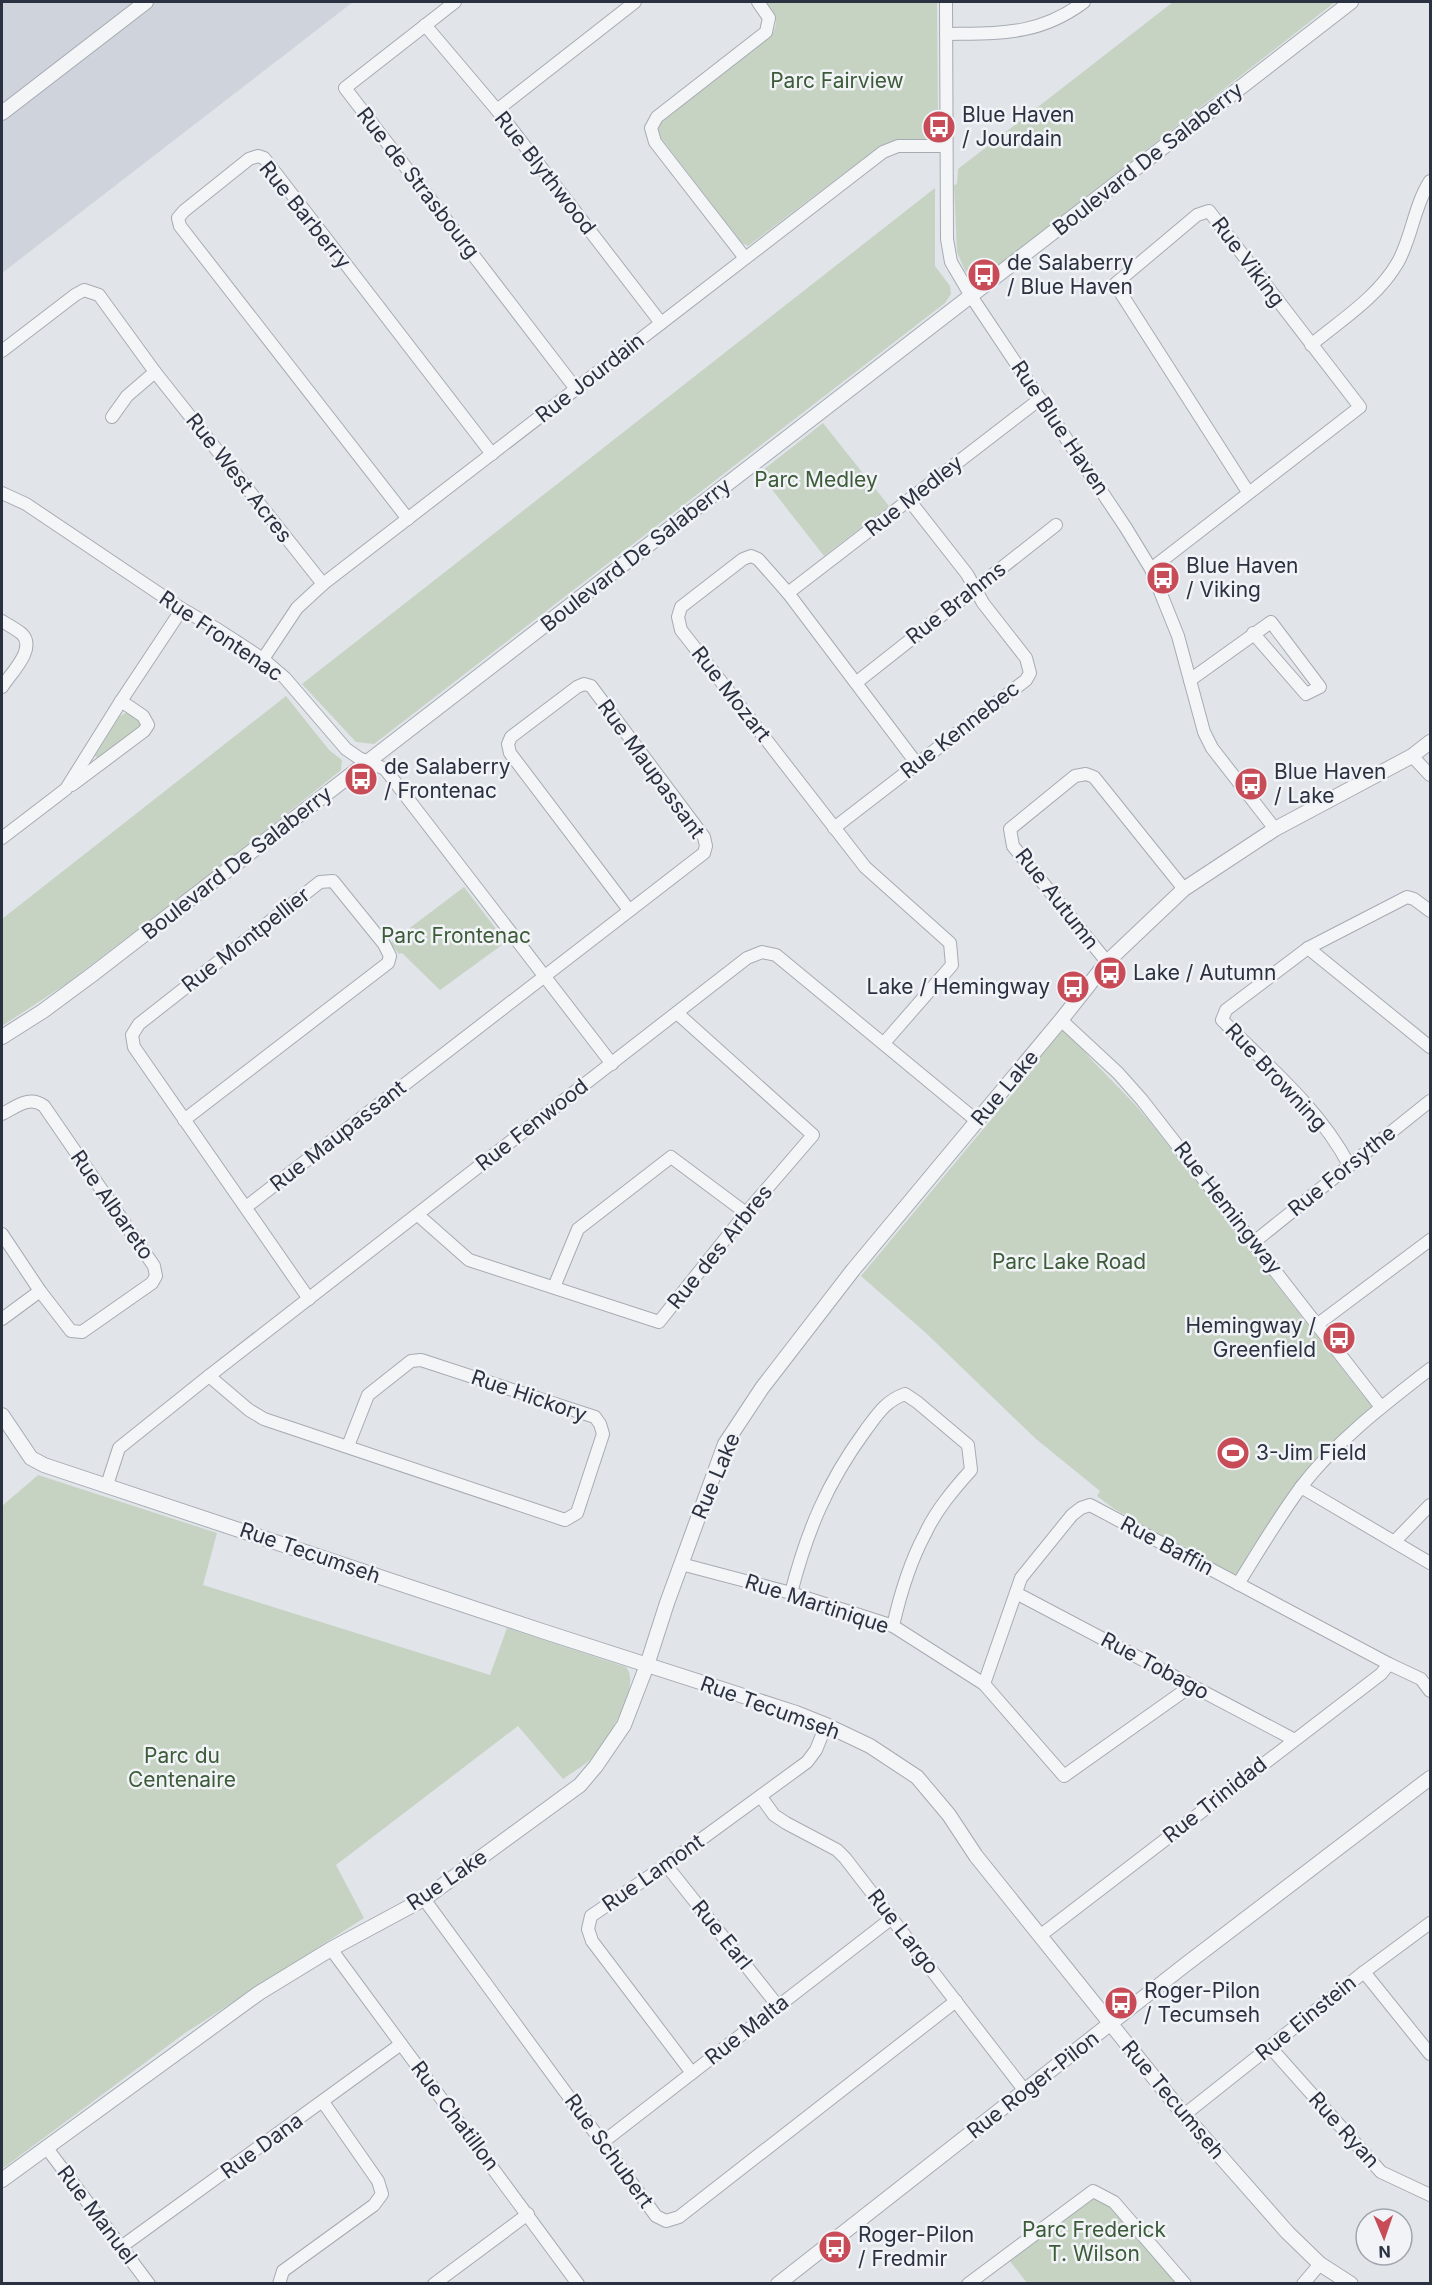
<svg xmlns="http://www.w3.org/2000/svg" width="1432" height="2285" viewBox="0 0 1432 2285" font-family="Inter,sans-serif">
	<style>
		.built { fill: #cfd3db }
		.green { fill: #c6d3c3 }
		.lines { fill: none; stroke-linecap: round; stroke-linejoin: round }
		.minor-casing { stroke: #a6abb3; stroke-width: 14 }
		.tertiary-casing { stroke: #a6abb3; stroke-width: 16 }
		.minor { stroke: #f4f5f7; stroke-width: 12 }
		.tertiary { stroke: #f4f5f7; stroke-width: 14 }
		.labels { text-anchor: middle; stroke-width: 5; stroke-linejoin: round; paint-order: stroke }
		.park-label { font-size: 21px; fill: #3c5b38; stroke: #f1f3f7 }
		.poi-label { font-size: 21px; fill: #2a3140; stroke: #f1f3f7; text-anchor: start }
		.street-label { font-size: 21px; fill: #2a3140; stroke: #f1f3f7 }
	</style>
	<rect width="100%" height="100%" fill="#e1e4e9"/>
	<path class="built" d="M2 2H353L2 273Z"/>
	<g class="green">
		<path d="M766 2H937L938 112H934L935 118H938L937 131 932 137 927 139 897 140 880 146 748 246 742 243 661 138 658 130 660 123 771 36C780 23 775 13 766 2Z"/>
		<path d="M1173 2H1335L985 276 979 277 965 271 957 252 954 185 957 184 958 169Z"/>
		<path d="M935 188V266L950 286 951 294 945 303 374 744 356 742 302 684Z"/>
		<path d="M823 423 889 506 824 556 759 473Z"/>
		<path d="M286 696 329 750 342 760 341 770 235 855 66 984 2 1026V919Z"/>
		<path d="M125 713H129L140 720 141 725 98 758 95 756 120 716Z"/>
		<path d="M464 887 506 942 440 990 402 953 399 954 390 943Z"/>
		<path d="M1061 1020C1082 1056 1123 1088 1150 1122L1365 1398 1381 1407 1357 1420 1311 1465 1293 1487 1249 1553 1238 1584 1113 1508 1097 1496 1100 1491 1036 1439 927 1334 861 1276 1034 1068Z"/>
		<path d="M38 1475 217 1533 203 1585 490 1675 507 1628 626 1667C643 1686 604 1745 590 1760 582 1767 571 1773 563 1779L518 1726 336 1865 364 1918 185 2033 2 2169V1506Z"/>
		<path d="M1093 2191 1114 2202 1185 2283H1027L1006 2256Z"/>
	</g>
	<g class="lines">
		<defs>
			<g id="minor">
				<path d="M455 2 345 88 576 389"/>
				<path d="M946 2 947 239 951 262 971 296 1126 528 1151 569 1178 636 1204 732 1212 748 1275 829"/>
				<path d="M425 25 497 110 661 323"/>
				<path d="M946 34C1000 33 1038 36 1084 2"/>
				<path d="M497 110 635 2"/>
				<path d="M745 258 655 142 651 128 657 117 766 32 769 18 758 2"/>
				<path d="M1311 345C1341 320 1378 297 1398 262 1412 237 1414 206 1430 181"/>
				<path d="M2 351 75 295 84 290 99 295 155 372 323 584"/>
				<path d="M112 417 127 396 155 372"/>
				<path d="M2 493 26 504 182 609 217 629 263 659 285 678 346 749 359 758 385 769 612 1064"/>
				<path d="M408 519 180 226 178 218 184 211 249 159 258 156 264 158 492 454"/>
				<path d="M1151 569 1360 407 1209 211 1197 215 1115 284 1248 492"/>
				<path d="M788 593 1040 399"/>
				<path d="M2 621C8 625 16 629 22 634 37 649 10 674 2 687"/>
				<path d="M263 659 297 608 323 584 883 152 898 146H946"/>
				<path d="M1190 680 1271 622 1320 687 1306 694 1253 633"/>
				<path d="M857 682 1056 525"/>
				<path d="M1412 756 1430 775"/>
				<path d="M72 785 144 731 148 725 143 716 121 701"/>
				<path d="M834 828 1026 680 1030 673 1026 658 983 603 967 574 909 500"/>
				<path d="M2 838 66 789 121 701 182 609"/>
				<path d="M1308 948 1430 1047"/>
				<path d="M1107 962 1013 846 1010 829 1075 776 1086 774 1094 777 1184 889"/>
				<path d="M1061 1020 1118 1073 1142 1100 1381 1407"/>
				<path d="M884 1043 952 965 950 943 865 867 681 630 678 617 681 607 743 559 751 556 758 559 788 593 917 764"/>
				<path d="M2 1114C16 1107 29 1095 44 1106L154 1266 156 1276 152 1283 82 1332 71 1331 40 1291 2 1234"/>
				<path d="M184 1120 388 963 390 956 384 944 333 881 320 882 139 1024 132 1035 134 1047 309 1299"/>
				<path d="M1349 1165C1319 1108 1267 1065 1222 1020L1226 1010 1308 948 1407 897 1414 899 1430 911"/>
				<path d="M246 1207 704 853 706 846 704 837 591 686 584 684 577 687 511 737 508 744 510 753 629 910"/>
				<path d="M418 1215 469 1260 659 1322 746 1213 813 1135 677 1013"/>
				<path d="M1254 1242 1430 1101"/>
				<path d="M554 1287 578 1229 671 1157 746 1213"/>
				<path d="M2 1319 40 1291"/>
				<path d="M1318 1324 1430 1240"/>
				<path d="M209 1376 249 1410 264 1419 565 1520 577 1513 603 1434 600 1424 595 1417 421 1360 411 1361 368 1395 348 1446"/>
				<path d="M107 1485 119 1448 209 1376 747 958 762 952 776 955 977 1121"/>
				<path d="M1301 1487 1430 1563"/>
				<path d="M1395 1541 1430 1505"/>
				<path d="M681 1564 791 1593 893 1626 984 1684 1064 1776 1191 1686"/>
				<path d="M1238 1584C1258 1552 1278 1518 1301 1487 1336 1441 1385 1404 1430 1369"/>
				<path d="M791 1593C807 1531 827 1483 865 1431 877 1415 885 1401 905 1394L917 1402 968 1445 971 1470C954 1489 936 1510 925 1534 910 1562 900 1595 893 1626"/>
				<path d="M1016 1593 1293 1739"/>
				<path d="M984 1684 1021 1578 1072 1515 1081 1508 1090 1505 1389 1664 1421 1679 1430 1691"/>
				<path d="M761 1797 774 1815 786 1823 837 1850 845 1858 1025 2091"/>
				<path d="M666 1865 778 2006"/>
				<path d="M424 1899 656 2216 666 2221 679 2217 956 2001"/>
				<path d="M1041 1935 1381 1674 1389 1664"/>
				<path d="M331 1949 578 2284"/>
				<path d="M1364 1972 1430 2054"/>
				<path d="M1270 2047 1381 2172 1430 2195"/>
				<path d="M692 2073 592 1941 588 1929 591 1916 666 1865 807 1762 816 1750 826 1725"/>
				<path d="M1184 2115 1364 1972 1430 1923"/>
				<path d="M603 2142 892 1918"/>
				<path d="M46 2147 149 2284"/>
				<path d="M121 2247 401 2044"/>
				<path d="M279 2284 283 2271 374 2205 382 2194 378 2181 323 2102"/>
				<path d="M434 2284 528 2214"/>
				<path d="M968 2284 1093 2191 1114 2202 1185 2284"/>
				<path d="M1303 2284 1320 2264"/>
			</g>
			<g id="tertiary">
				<path d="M2 113 146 2"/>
				<path d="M2 1037 43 1011 93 974 1351 2"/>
				<path d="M2 1415 31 1458 44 1465 542 1631 796 1713 826 1725 870 1746 917 1777 949 1815 976 1856 1184 2115 1287 2232 1320 2264 1351 2284"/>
				<path d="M2 2180 259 1993 331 1949 424 1899 580 1785 596 1766 624 1725 647 1665 667 1603 725 1444 762 1388 853 1270 1061 1020 1107 962 1184 889 1275 829 1412 756 1430 742"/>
				<path d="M778 2284 1185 1965 1430 1778"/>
			</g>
		</defs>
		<use href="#minor" class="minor-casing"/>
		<use href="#tertiary" class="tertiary-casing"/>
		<use href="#minor" class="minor"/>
		<use href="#tertiary" class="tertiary"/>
	</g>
	<defs>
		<symbol id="bus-disc" viewBox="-11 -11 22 22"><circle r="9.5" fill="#c84c57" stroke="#f1f3f7"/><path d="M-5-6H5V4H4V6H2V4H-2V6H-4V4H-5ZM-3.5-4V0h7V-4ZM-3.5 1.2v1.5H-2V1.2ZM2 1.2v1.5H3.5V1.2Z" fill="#fff"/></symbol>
		<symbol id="stadium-disc" viewBox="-11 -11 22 22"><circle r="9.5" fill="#c84c57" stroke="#f1f3f7"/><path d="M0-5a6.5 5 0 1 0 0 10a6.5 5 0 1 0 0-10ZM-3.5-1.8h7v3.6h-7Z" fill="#fff"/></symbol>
	</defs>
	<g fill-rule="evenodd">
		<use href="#bus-disc" x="920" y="108" width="38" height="38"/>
		<use href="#bus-disc" x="965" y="256" width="38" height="38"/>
		<use href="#bus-disc" x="1144" y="559" width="38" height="38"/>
		<use href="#bus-disc" x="342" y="760" width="38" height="38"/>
		<use href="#bus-disc" x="1232" y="765" width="38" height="38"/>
		<use href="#bus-disc" x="1091" y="954" width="38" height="38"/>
		<use href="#bus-disc" x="1054" y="968" width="38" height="38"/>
		<use href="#bus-disc" x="1320" y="1319" width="38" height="38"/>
		<use href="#stadium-disc" x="1214" y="1434" width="38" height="38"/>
		<use href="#bus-disc" x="1102" y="1984" width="38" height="38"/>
		<use href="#bus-disc" x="816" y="2228" width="38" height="38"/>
	</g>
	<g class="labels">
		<g class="park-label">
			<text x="837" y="88">Parc Fairview</text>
			<text x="816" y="487">Parc Medley</text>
			<text x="456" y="943">Parc Frontenac</text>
			<text x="1069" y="1269">Parc Lake Road</text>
			<text x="182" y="1763">Parc du<tspan x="182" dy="24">Centenaire</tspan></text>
			<text x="1094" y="2237">Parc Frederick<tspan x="1094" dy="24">T. Wilson</tspan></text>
		</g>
		<g class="poi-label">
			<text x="962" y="122">Blue Haven<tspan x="962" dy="24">/ Jourdain</tspan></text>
			<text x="1007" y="270">de Salaberry<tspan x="1007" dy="24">/ Blue Haven</tspan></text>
			<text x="1186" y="573">Blue Haven<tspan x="1186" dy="24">/ Viking</tspan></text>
			<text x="384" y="774">de Salaberry<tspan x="384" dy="24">/ Frontenac</tspan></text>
			<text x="1274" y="779">Blue Haven<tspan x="1274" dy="24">/ Lake</tspan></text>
			<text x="1133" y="980">Lake / Autumn</text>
			<text x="1050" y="994" text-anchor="end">Lake / Hemingway</text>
			<text x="1316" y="1333" text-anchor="end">Hemingway /<tspan x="1316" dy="24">Greenfield</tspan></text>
			<text x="1256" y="1460">3-Jim Field</text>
			<text x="1144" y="1998">Roger-Pilon<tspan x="1144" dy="24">/ Tecumseh</tspan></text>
			<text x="858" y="2242">Roger-Pilon<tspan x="858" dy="24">/ Fredmir</tspan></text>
		</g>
		<g class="street-label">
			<text transform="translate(1148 159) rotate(-38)" y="7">Boulevard De Salaberry</text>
			<text transform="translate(545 173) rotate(52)" y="7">Rue Blythwood</text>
			<text transform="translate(418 183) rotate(52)" y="7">Rue de Strasbourg</text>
			<text transform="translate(305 215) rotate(51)" y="7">Rue Barberry</text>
			<text transform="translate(1248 262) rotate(53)" y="7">Rue Viking</text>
			<text transform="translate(590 378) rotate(-38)" y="7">Rue Jourdain</text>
			<text transform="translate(1060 428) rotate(56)" y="7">Rue Blue Haven</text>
			<text transform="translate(239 478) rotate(52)" y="7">Rue West Acres</text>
			<text transform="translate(914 496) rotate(-38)" y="7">Rue Medley</text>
			<text transform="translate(636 555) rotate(-38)" y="7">Boulevard De Salaberry</text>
			<text transform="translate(956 603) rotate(-38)" y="7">Rue Brahms</text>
			<text transform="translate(221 636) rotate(34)" y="7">Rue Frontenac</text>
			<text transform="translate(731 694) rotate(52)" y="7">Rue Mozart</text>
			<text transform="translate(960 730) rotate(-38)" y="7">Rue Kennebec</text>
			<text transform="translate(651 769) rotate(54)" y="7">Rue Maupassant</text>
			<text transform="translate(237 863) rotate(-38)" y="7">Boulevard De Salaberry</text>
			<text transform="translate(1057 899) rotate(52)" y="7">Rue Autumn</text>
			<text transform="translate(246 940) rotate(-38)" y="7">Rue Montpellier</text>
			<text transform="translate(1276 1077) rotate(47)" y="7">Rue Browning</text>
			<text transform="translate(1005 1088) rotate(-50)" y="7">Rue Lake</text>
			<text transform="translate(532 1125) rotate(-38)" y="7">Rue Fenwood</text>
			<text transform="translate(338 1136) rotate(-38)" y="7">Rue Maupassant</text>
			<text transform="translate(1342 1171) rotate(-39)" y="7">Rue Forsythe</text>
			<text transform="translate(112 1205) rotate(55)" y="7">Rue Albareto</text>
			<text transform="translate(1228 1208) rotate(52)" y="7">Rue Hemingway</text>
			<text transform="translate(720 1247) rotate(-51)" y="7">Rue des Arbres</text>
			<text transform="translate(529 1396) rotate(19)" y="7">Rue Hickory</text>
			<text transform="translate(716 1476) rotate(-67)" y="7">Rue Lake</text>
			<text transform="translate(1167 1546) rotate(28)" y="7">Rue Baffin</text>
			<text transform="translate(310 1553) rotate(19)" y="7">Rue Tecumseh</text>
			<text transform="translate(817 1604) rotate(18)" y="7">Rue Martinique</text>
			<text transform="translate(1155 1666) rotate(28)" y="7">Rue Tobago</text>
			<text transform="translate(770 1708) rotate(20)" y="7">Rue Tecumseh</text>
			<text transform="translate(1215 1800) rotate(-38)" y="7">Rue Trinidad</text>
			<text transform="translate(653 1873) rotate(-35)" y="7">Rue Lamont</text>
			<text transform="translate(447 1880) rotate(-34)" y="7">Rue Lake</text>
			<text transform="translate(903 1932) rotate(52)" y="7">Rue Largo</text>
			<text transform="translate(722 1935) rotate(51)" y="7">Rue Earl</text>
			<text transform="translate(1306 2018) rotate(-39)" y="7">Rue Einstein</text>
			<text transform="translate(747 2030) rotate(-38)" y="7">Rue Malta</text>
			<text transform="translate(1033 2085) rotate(-38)" y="7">Rue Roger-Pilon</text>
			<text transform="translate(1173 2100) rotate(50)" y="7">Rue Tecumseh</text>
			<text transform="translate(455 2116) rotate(53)" y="7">Rue Chatillon</text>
			<text transform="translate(1344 2130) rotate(48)" y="7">Rue Ryan</text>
			<text transform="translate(262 2146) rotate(-36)" y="7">Rue Dana</text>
			<text transform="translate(609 2151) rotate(54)" y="7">Rue Schubert</text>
			<text transform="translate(97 2215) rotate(53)" y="7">Rue Manuel</text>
		</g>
	</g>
	<rect width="1432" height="2285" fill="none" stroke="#2a3140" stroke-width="6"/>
	<g transform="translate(1384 2237) rotate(178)"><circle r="28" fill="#f1f3f7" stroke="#a1a5ae" stroke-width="1.5"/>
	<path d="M0-4.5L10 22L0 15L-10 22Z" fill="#c84c57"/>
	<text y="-9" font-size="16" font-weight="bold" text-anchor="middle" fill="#2a3140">N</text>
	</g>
</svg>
